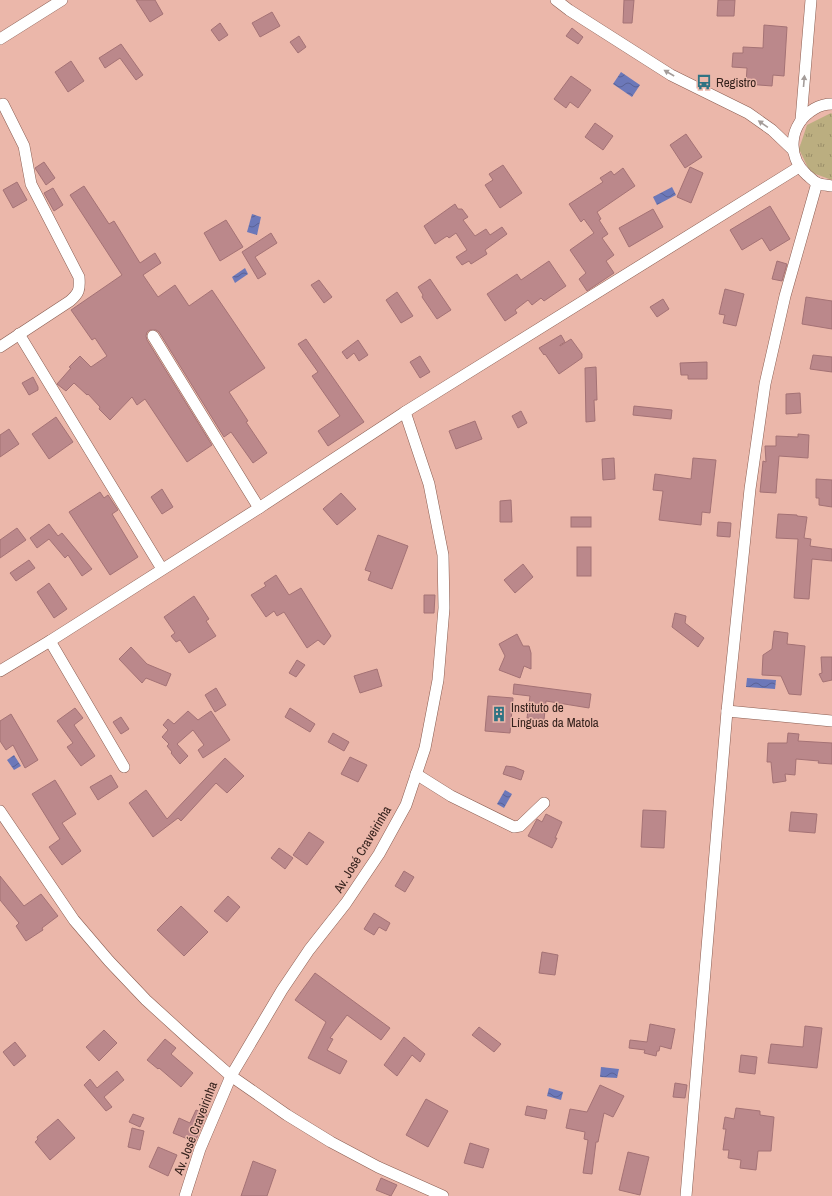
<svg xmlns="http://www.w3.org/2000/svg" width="832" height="1196" viewBox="0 0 832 1196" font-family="'Archivo Narrow',sans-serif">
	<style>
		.grass { fill: url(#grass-tufts) }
		.water { fill: url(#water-waves) }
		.building { fill: #bb888b; stroke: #a47275 }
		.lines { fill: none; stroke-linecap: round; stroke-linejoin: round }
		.minor-casing { stroke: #8a5d51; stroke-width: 12 }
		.minor { stroke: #fff; stroke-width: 11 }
		.oneway { fill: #a49c99 }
		.labels { text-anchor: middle; stroke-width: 3; stroke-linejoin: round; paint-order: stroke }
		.poi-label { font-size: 13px; fill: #35221d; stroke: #ebb7aa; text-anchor: start }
		.street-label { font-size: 13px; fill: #35221d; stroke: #ebb7aa }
	</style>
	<defs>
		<pattern id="grass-tufts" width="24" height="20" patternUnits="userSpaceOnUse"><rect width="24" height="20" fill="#bbae80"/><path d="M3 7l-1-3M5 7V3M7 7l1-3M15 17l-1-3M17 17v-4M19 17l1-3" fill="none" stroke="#998d68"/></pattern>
		<pattern id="water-waves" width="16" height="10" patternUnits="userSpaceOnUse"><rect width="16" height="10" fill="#6c78b9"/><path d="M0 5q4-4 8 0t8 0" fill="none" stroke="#5a6296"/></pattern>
	</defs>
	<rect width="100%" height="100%" fill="#ebb7aa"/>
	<path class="grass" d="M831 113 832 114V180L810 172 799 149 807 125Z"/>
	<g class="water">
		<path d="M621 72 640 85 632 97 613 84Z"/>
		<path d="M672 187 676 195 657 205 653 197Z"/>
		<path d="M252 214 261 217 257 235 247 232Z"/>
		<path d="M245 268 248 274 235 283 232 277Z"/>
		<path d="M747 678 776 680 775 689 746 687Z"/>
		<path d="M14 755 21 766 14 770 7 760Z"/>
		<path d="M505 790 512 794 504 808 497 804Z"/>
		<path d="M601 1067 619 1069 617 1078 600 1077Z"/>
		<path d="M549 1088 563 1092 561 1100 547 1096Z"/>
	</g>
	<g class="building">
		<path d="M136 0H155L163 14 150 22Z"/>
		<path d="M624 0H634L632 23H623Z"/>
		<path d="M718 0H735L734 16H717Z"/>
		<path d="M272 12 280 26 260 37 252 23Z"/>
		<path d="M220 23 228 35 219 41 211 30Z"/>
		<path d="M764 25 787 27 784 76 773 75 772 86 746 84 747 68 732 67 733 53H743V47L763 48Z"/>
		<path d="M572 28 583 37 578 44 566 36Z"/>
		<path d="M299 36 306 47 298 53 290 42Z"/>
		<path d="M121 44 143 75 136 80 120 58 105 68 99 58Z"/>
		<path d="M71 61 84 81 68 92 55 72Z"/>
		<path d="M571 76 591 90 578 108 570 102 566 108 554 99Z"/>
		<path d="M595 123 613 136 603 150 585 137Z"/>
		<path d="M686 134 702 157 685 168 670 145Z"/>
		<path d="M44 162 55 178 46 185 35 168Z"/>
		<path d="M503 165 522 193 500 208 485 185 493 180 489 174Z"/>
		<path d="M690 167 703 173 691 203 677 197Z"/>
		<path d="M623 168 635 186 597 212 601 219 599 220 608 234 602 238 614 255 606 261 614 273 587 291 579 279 586 273 570 250 594 233 584 219 581 222 569 204 603 182 600 178 611 171 614 175Z"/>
		<path d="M17 182 27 200 13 208 3 190Z"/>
		<path d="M84 186 109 224 114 221 140 263 155 253 161 263 143 275 158 297 175 285 189 306 212 290 265 368 229 392 248 421 246 422 267 453 253 463 231 432 224 437 159 332 156 330H150L147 332 146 336 147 340 212 445 187 462 145 399 137 405 132 397 110 420 99 409 100 407 88 394 87 395 74 383 66 391 57 384 71 368 69 367 80 356 91 367 107 356 95 338 92 340 71 310 122 275 70 195Z"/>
		<path d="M53 188 63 205 54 211 44 193Z"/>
		<path d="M455 204 458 209H462L468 217 463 220 475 236 486 229 490 235 502 227 507 234 485 250 487 254 471 264 469 261 462 265 456 257 467 250 456 233 449 238 447 236 435 244 424 226Z"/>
		<path d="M770 206 790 239 770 251 762 238 742 250 730 230Z"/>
		<path d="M653 209 663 227 629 247 619 228Z"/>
		<path d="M226 220 243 247 220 261 204 233Z"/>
		<path d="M271 233 277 243 255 257 266 274 258 279 242 252Z"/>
		<path d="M549 261 566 286 544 301 541 298 532 305 528 300 515 310 517 313 505 321 487 294 517 274 521 280Z"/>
		<path d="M777 261 787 264 782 281 772 279Z"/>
		<path d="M430 279 451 310 437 319 422 297 423 295 418 287Z"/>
		<path d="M319 280 332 297 324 303 311 285Z"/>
		<path d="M725 289 744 294 736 326 723 323 725 315 719 314Z"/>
		<path d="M397 292 413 316 401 323 386 300Z"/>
		<path d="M806 297 832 301V329L802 324Z"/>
		<path d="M663 299 669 309 657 317 650 307Z"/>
		<path d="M561 335 565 342 560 345V346L571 339 582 354V358L559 374 545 354 544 355 539 348Z"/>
		<path d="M306 339 364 422 328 446 318 431 340 416 312 376 318 372 298 344Z"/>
		<path d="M358 340 368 355 359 361 354 353 347 359 342 352Z"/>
		<path d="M813 355 832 357V372L810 369Z"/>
		<path d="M420 356 430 372 420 378 410 362Z"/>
		<path d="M707 362V379H688V375H681L680 363Z"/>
		<path d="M596 367 597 400H594L595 421 586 422 585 368Z"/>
		<path d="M33 377 38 387V390L29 395 22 383Z"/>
		<path d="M800 393 801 413 786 414V394Z"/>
		<path d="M634 406 672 410 671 419 633 415Z"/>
		<path d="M521 411 527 423 518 428 512 416Z"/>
		<path d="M56 417 73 442 49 459 32 434Z"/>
		<path d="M475 421 482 439 456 449 449 431Z"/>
		<path d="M9 429 19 444 0 457V435Z"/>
		<path d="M798 434 809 435 808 458 779 456 776 493 760 492 763 461 766 462 765 446H776V436L798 437Z"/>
		<path d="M614 458 615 479 603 480 602 459Z"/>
		<path d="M693 458 716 460 710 513 702 512 701 525 659 520 663 491 653 490 655 474 691 479Z"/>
		<path d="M816 479 832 480V507L819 505V498H816Z"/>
		<path d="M162 489 173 507 162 514 151 497Z"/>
		<path d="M100 492 104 498 108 495 118 510 112 514 138 557 110 575 69 512Z"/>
		<path d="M341 493 356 509 337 525 323 509Z"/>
		<path d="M511 500 512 522H500V501Z"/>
		<path d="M778 514 797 515V516L807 517 804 538 811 539 810 546 832 549V561L812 559 809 599 794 598 798 539 776 538Z"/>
		<rect x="571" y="517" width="20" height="10"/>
		<path d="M718 522 731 523 730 537 717 536Z"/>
		<path d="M49 524 58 536 62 533 92 569 82 576 68 555 65 558 49 539 37 548 30 538Z"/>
		<path d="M17 528 26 540 0 558V540Z"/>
		<path d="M378 535 408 546 392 589 368 580 371 572 365 570Z"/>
		<rect x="577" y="547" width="14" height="29"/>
		<path d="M29 560 35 568 16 581 10 573Z"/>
		<path d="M523 564 533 577 515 593 504 580Z"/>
		<path d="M276 575 289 595 301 588 331 636 324 645 318 640 307 648 284 612 277 616 274 611 266 617 251 595 266 586 264 583Z"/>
		<path d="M49 583 67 609 54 618 37 592Z"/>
		<path d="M424 595H435L434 613H424Z"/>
		<path d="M194 596 209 619 206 621 216 636 189 653 180 640 176 642 171 636 175 633 164 617Z"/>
		<path d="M675 613 686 616 685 623 704 638 698 647 672 627Z"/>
		<path d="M774 631 788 633 787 644 805 646 801 695 789 694 781 676 762 675 763 655 772 649Z"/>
		<path d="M517 634 523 646H529L531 653V669L524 666 520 678 499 670 505 656 499 644Z"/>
		<path d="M131 647 147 664 171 674 166 686 146 678 142 683 119 659Z"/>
		<path d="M821 657H832V680L823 682 819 674 822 673Z"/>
		<path d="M297 660 305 665 296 677 289 673Z"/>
		<path d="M377 669 382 686 360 693 354 676Z"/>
		<path d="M514 684 591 694 589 708 546 701 544 720 527 718 530 696 513 694Z"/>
		<path d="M216 688 226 705 215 712 205 695Z"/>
		<path d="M488 696 513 698 510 733 485 731Z"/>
		<path d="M75 708 83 718 74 725 95 756 81 766 67 747 73 743 57 721Z"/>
		<path d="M290 708 315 724 310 732 285 717Z"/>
		<path d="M188 711 198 720 211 711 230 740 203 758 198 750 204 745 193 730 177 744 188 756 180 764 171 753 172 752 167 746 169 744 162 737 168 730 163 725 168 719 174 724Z"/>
		<path d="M11 714 38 760 25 768 13 745 6 750 0 741V721Z"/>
		<path d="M121 717 129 729 121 734 113 722Z"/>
		<path d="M333 733 349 742 344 751 328 742Z"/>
		<path d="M788 733 799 734 798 741 832 743V764L818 763 819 761 796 759 795 775 785 774 786 781 773 783 771 762H767L768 743H787Z"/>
		<path d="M350 757 367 765 358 782 341 774Z"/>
		<path d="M225 758 244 776 227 793 216 783 181 821 178 818 153 837 129 803 146 790 167 819Z"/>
		<path d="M506 766 514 767 524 771 521 780 503 774Z"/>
		<path d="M111 775 118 787 98 800 90 787Z"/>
		<path d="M55 780 76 814 62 823 81 851 62 865 49 847 60 839 32 794Z"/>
		<path d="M643 810 666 811 664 848 641 847Z"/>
		<path d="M791 812 817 814 815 833 789 831Z"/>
		<path d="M546 814 562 822 555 838H557L552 848 528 836 536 821 537 819 542 822Z"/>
		<path d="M309 832 324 842 307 865 293 855Z"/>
		<path d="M279 848 293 858 285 869 271 858Z"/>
		<path d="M404 871 414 877 405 892 395 886Z"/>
		<path d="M0 876 24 906 41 894 58 916 42 928 43 930 26 941 16 926 19 923 0 900Z"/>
		<path d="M228 896 240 907 227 922 214 911Z"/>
		<path d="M181 906 208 932 184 956 157 930Z"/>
		<path d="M374 913 390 923 386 931 379 927 374 935 364 929Z"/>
		<path d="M542 952 558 955 555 975 539 973Z"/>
		<path d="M315 973 390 1028 381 1040 347 1015 330 1038 333 1039 327 1050 347 1061 340 1074 308 1058 326 1022 295 1000Z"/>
		<path d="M650 1024 675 1029 671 1049 660 1046 659 1051H657L656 1056 644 1053 645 1050 629 1048 630 1040 647 1042Z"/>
		<path d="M805 1026 822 1028 817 1068 768 1063 771 1044 803 1047Z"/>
		<path d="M479 1027 501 1044 494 1052 472 1035Z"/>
		<path d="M104 1030 117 1043 99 1061 86 1047Z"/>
		<path d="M404 1037 425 1054 420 1062 412 1055 397 1076 384 1065Z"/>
		<path d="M165 1039 176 1048 171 1054 193 1073 181 1087 159 1068 158 1069 147 1060Z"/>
		<path d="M15 1042 26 1056 14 1066 3 1052Z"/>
		<path d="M741 1055 757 1057 755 1074 739 1072Z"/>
		<path d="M117 1071 124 1080 104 1097 112 1107 106 1111 84 1085 90 1079 97 1088Z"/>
		<path d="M675 1083 687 1085 685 1098 673 1097Z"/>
		<path d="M600 1085 624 1096 613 1117 604 1113 598 1142H596L592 1174 583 1173 588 1140 584 1139 585 1132 566 1128 570 1109 587 1112Z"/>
		<path d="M426 1099 448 1111 428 1147 406 1135Z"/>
		<path d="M527 1106 547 1110 545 1119 525 1115Z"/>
		<path d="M736 1108 760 1111V1115L774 1117 771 1151H758L756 1170 740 1168 741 1160 728 1158 729 1150H723L726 1129H723L725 1117 734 1119Z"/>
		<path d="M196 1110 207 1114 195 1142 173 1133 179 1118 190 1123Z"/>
		<path d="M133 1114 144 1118 140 1127 129 1122Z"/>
		<path d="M58 1119 75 1138 50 1160 35 1142 38 1139 37 1137Z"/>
		<path d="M132 1128 144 1131 140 1150 128 1147Z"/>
		<path d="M470 1143 489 1149 483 1168 464 1163Z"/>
		<path d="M158 1147 177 1155 168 1176 149 1167Z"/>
		<path d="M628 1152 649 1157 640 1195 619 1190Z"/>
		<path d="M253 1161 276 1170 267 1196H241Z"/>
		<path d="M381 1178 397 1185 391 1196 376 1190Z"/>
	</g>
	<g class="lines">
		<defs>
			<g id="minor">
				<path d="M556 0 569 10 671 75 748 113 772 130 793 150"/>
				<path d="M0 39 62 0"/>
				<path d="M832 104C827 104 819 106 814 109 789 124 786 156 807 175 810 177 813 181 817 183 821 185 827 185 832 186"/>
				<path d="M801 120 811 0"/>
				<path d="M19 334 162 569"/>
				<path d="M153 336 259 508"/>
				<path d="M0 347 70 301C79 293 80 290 79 277L31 184 24 146 3 104"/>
				<path d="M50 641 124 767"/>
				<path d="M0 671 50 641 259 508 405 412 799 167"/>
				<path d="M727 711 832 721"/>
				<path d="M416 774 451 796 514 827 520 826 544 803"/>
				<path d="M0 811 74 920 109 961 146 1000 191 1041 231 1076 287 1115 331 1142 378 1167 443 1196"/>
				<path d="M185 1196 200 1149 231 1076 282 990 309 950 346 903 379 854 406 805 425 748 438 680 444 608 443 555 429 484 405 412"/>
				<path d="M686 1196 727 711 750 489 765 384 785 296 817 183"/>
			</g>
		</defs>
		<use href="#minor" class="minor-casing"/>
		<use href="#minor" class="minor"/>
	</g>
	<defs><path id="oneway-solid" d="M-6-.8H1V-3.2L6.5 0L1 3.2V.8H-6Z"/></defs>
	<g class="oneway">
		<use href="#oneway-solid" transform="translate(669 73) rotate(-150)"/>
		<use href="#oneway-solid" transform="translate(804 81) rotate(-85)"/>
		<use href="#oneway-solid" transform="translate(763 124) rotate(-145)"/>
	</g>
	<defs>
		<symbol id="bus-bare" viewBox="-9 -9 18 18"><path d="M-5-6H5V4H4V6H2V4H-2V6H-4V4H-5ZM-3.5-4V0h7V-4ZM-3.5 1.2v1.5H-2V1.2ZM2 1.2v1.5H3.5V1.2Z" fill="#2f7383" stroke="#ebb7aa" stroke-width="2.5" paint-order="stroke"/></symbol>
		<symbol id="building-bare" viewBox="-9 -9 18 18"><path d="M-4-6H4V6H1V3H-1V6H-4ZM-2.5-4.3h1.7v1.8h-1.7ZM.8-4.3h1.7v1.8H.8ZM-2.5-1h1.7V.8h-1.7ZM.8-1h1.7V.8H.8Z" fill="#2f7383" stroke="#ebb7aa" stroke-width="2.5" paint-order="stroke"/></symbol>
	</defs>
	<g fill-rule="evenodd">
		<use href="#bus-bare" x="693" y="71" width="22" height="22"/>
		<use href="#building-bare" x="488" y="703" width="22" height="22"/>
	</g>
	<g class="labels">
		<g class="poi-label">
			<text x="716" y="87">Registro</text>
			<text x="511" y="712">Instituto de<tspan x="511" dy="15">Línguas da Matola</tspan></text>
		</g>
		<g class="street-label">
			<text transform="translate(362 849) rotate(-59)" y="5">Av. José Craveirinha</text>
			<text transform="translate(195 1128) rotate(-69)" y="5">Av. José Craveirinha</text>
		</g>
	</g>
</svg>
